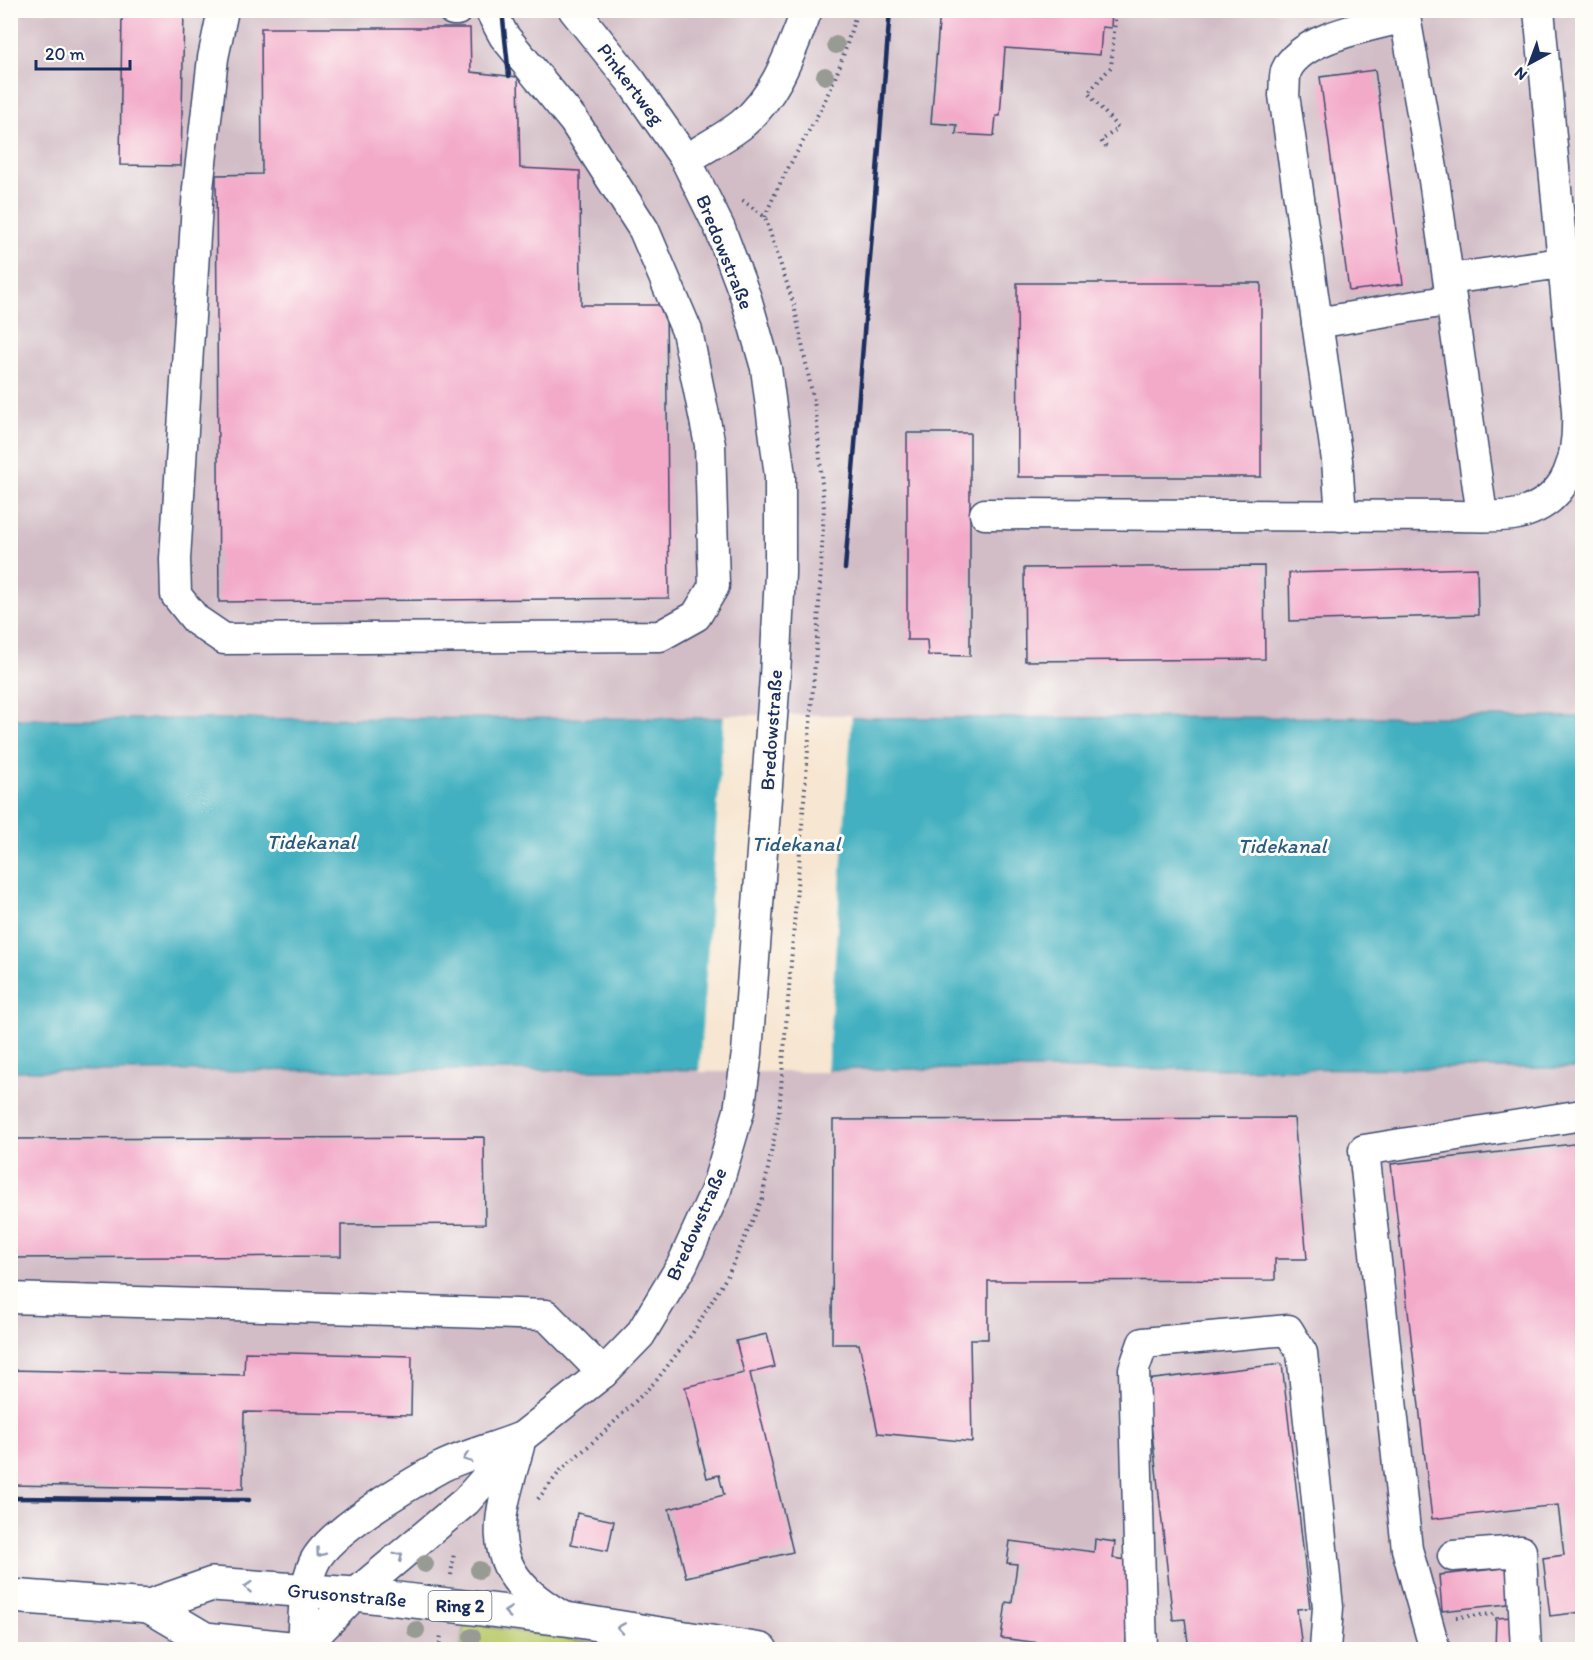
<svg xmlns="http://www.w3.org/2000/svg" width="1593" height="1660" viewBox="0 0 1593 1660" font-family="Itim,sans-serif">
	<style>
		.industrial { fill: #d2bdc6 }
		.green { fill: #bbcb6d; stroke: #6b7d66; stroke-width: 1.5 }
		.water { fill: #43b0c0; stroke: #2f708f; stroke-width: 1.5 }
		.pier { fill: #f7e6d1 }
		.building { fill: #f3aac9 }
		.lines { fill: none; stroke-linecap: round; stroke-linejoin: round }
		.minor-casing { stroke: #3c4a6f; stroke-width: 33 }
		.major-casing { stroke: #3c4a6f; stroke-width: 36 }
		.path { stroke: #3c4a6f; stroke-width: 4; stroke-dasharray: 1.5 4.5; stroke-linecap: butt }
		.minor { stroke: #fff; stroke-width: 30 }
		.major { stroke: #fff; stroke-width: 33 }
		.rail { stroke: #1b2f5e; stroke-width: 4.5 }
		.tree { fill: #989b94 }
		.oneway { stroke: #8d97ae }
		.labels { text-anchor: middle; stroke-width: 6; stroke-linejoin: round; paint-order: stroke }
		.shield { fill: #fdfcf7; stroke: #5f6c8c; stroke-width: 1.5 }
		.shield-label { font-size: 18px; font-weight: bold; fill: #1b2f5e }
		.street-label { font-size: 20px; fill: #1b2f5e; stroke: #fdfcf7 }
		.water-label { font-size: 21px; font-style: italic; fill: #295c80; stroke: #fdfcf7 }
	</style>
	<rect width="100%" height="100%" fill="#fdfcf7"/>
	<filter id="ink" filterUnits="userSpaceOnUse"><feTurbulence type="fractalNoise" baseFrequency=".0167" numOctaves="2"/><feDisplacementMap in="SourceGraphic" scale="12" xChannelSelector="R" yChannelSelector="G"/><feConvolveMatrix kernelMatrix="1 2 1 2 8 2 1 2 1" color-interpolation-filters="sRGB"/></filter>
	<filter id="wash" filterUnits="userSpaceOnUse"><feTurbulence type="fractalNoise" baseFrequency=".008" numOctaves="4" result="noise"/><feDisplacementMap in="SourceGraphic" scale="24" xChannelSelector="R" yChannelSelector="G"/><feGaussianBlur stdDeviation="1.35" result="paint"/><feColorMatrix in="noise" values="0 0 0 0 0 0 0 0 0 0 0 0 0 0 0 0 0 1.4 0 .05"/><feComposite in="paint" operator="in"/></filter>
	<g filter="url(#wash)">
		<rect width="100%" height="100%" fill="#f7e6d1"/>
		<g class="industrial">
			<path d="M10 11H1582V717L11 719Z"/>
			<path d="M1582 1068V1649H11L10 1071Z"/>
		</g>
		<path class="green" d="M464 1623 633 1649 486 1650 461 1647Z"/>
		<path class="water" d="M1582 717V1068L11 1071 10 719Z"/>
		<path class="pier" d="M724 715H852L827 1072H699Z"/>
		<g id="blocks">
			<g class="building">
				<path d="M122 10H184L181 166 120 165Z"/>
				<path d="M940 10H1112L1111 28 1102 27 1100 55 1005 48 1000 116H996L994 136 956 134 957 125 931 123Z"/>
				<path d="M261 28H470L471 72 518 77 520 168 580 171 581 305H666L669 598 219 602 216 175 262 174Z"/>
				<path d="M1375 70 1403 284 1349 291 1320 77Z"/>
				<path d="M1017 283H1261V477H1018Z"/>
				<path d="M907 433H970V656L928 655 927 640H907Z"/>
				<path d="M1264 566 1265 659 1025 661 1024 568Z"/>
				<path d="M1477 568 1478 615 1290 621 1289 573Z"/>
				<path d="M1294 1118 1307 1259H1275V1280L988 1281V1339H970L972 1442 878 1433 859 1344H832L833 1120Z"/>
				<path d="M484 1137 485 1224 341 1225V1256L10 1258V1139Z"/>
				<path d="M1582 1143V1612L1550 1616 1543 1558 1564 1555 1558 1505 1432 1519 1391 1164Z"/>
				<path d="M767 1334 775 1367 750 1373 793 1552 686 1577 669 1509 724 1495 719 1475 707 1478 685 1387 744 1373 736 1341Z"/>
				<path d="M245 1352 412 1356 411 1415 244 1412 243 1489 10 1485V1370L244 1375Z"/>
				<path d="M1282 1364 1310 1608 1297 1609 1302 1648 1285 1650H1189L1185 1619 1173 1620 1146 1380Z"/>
				<path d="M577 1513 614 1521 608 1551 571 1544Z"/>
				<path d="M1095 1539 1115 1542 1113 1558 1135 1561 1125 1650H1093L1001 1638 1006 1602 1012 1603 1017 1564 1007 1563 1010 1541 1094 1552Z"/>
				<path d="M1513 1567 1517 1603 1442 1611 1439 1575Z"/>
				<path d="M1513 1617 1511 1650H1495L1496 1618Z"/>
			</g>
		</g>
	</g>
	<g filter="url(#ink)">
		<use href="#blocks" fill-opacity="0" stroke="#3c4a6f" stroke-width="1.5"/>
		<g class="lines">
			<defs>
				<g id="minor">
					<path d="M223 10 213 58 198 188 175 559 176 595 196 620 224 639 660 636 696 616 714 586 710 445 687 331 644 230 574 121 504 36 490 10"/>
					<path d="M453 10H457"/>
					<path d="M686 160C704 148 724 138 741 125 776 97 791 51 807 10"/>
					<path d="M1449 279 1582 260"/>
					<path d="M1317 323 1451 300"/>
					<path d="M985 514 1457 516C1476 516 1500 518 1518 514 1570 501 1579 456 1577 410L1539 10"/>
					<path d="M1341 516 1337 460 1284 95C1285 88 1284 78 1286 71 1300 37 1372 26 1405 17L1434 180 1482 515"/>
					<path d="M10 1298 546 1315 603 1373"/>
					<path d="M519 1446C504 1502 480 1554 535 1598 545 1606 556 1613 566 1619"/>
					<path d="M1453 1556 1521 1551 1526 1650"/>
					<path d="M302 1649 355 1594 466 1501 522 1437 603 1373 640 1335 682 1265 716 1190 739 1111 747 1053 775 677 780 573V476L766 368 746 298 720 229 686 160 631 81 574 10"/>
					<path d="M302 1649C304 1621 302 1589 314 1563 328 1532 410 1484 441 1467 465 1455 494 1448 519 1438"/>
					<path d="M1142 1650 1134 1369 1143 1343 1288 1330 1302 1353 1328 1607 1325 1650"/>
					<path d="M1435 1650 1407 1549 1364 1150 1582 1115"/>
				</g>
				<g id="major">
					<path d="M10 1596 149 1606 212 1584 355 1594 566 1619 761 1650"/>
					<path d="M149 1606 205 1639 308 1650"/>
				</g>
			</defs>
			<use href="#minor" class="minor-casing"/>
			<use href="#major" class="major-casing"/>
			<g class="path">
				<path d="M1106 147 1101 141 1118 128 1088 93 1111 67 1116 10"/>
				<path d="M765 217C782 172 811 133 830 89 842 64 849 37 857 10"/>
				<path d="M538 1499 561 1470 602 1434 656 1381 692 1334 729 1273 762 1199 779 1113 818 625 824 508 816 412 794 305 765 217 742 200"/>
				<path d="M451 1575 454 1552"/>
				<path d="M1456 1617 1494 1614"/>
				<path d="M439 1650 441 1635"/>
			</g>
			<use href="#minor" class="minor"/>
			<use href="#major" class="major"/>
			<g class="rail">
				<path d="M502 10 509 76"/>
				<path d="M845 569 890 10"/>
				<path d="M10 1498 249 1500"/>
			</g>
		</g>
		<g class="tree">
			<circle cx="836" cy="45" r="9"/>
			<circle cx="825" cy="76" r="9"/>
			<circle cx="425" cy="1564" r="9"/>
			<circle cx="479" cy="1570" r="9"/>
			<circle cx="416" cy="1630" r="9"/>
			<circle cx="472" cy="1637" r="9"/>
		</g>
		<defs><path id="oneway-chevron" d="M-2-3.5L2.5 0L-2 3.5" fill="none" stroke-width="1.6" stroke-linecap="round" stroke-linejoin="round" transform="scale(1.5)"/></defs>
		<g class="oneway">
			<use href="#oneway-chevron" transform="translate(467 1458) rotate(160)"/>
			<use href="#oneway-chevron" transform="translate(320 1553) rotate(126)"/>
			<use href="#oneway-chevron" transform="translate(399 1556) rotate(-40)"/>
			<use href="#oneway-chevron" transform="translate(248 1587) rotate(-176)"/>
			<use href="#oneway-chevron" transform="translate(508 1612) rotate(-173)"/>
			<use href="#oneway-chevron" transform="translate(621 1628) rotate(-171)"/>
		</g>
	</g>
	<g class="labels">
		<rect class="shield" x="428.5" y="1591" width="63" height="30" rx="4.5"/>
		<g class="shield-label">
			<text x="460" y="1612">Ring 2</text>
		</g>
		<g class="street-label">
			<text transform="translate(631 84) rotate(53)" y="7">Pinkertweg</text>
			<text transform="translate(725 252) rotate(68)" y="7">Bredowstraße</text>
			<text transform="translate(771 730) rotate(-86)" y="7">Bredowstraße</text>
			<text transform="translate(696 1224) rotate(-66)" y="7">Bredowstraße</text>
			<text transform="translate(347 1595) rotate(5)" y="7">Grusonstraße</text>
		</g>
		<g class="water-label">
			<text x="311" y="849">Tidekanal</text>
			<text x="796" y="851">Tidekanal</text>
			<text x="1282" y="853">Tidekanal</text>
		</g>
	</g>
	<rect width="1593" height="1660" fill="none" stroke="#fdfcf7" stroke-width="36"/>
	<g transform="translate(1530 63) rotate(221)" stroke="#fdfcf7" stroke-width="4.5" paint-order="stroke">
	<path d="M0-4.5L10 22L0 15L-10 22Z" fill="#1b2f5e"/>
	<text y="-9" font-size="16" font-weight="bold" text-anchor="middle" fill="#1b2f5e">N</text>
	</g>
	<path d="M36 60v9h94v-9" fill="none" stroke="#1b2f5e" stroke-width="3"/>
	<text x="45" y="60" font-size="18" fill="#1b2f5e" stroke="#fdfcf7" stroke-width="4.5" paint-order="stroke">20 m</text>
</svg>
